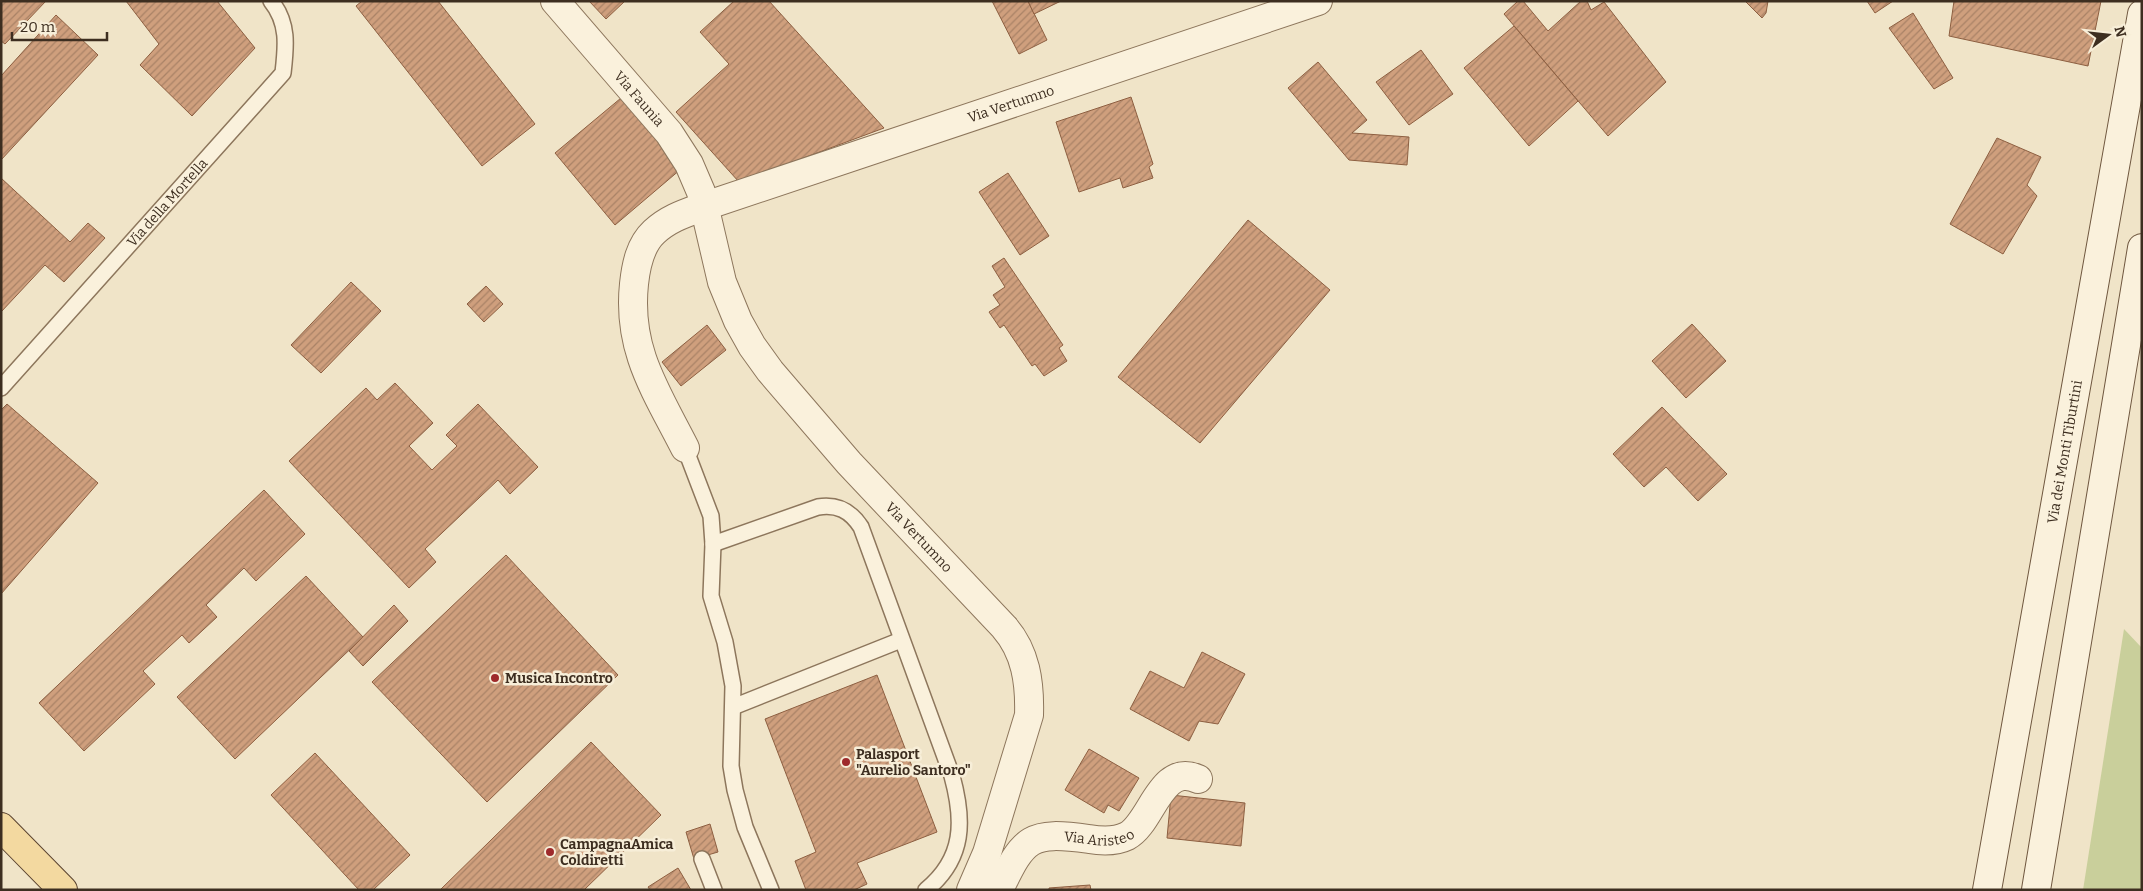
<svg xmlns="http://www.w3.org/2000/svg" width="2143" height="891" viewBox="0 0 2143 891" font-family="Bitter,serif">
	<style>
		.green { fill: #c9cf9b }
		.building { fill: url(#building-hatch); stroke: #8d5f41 }
		.lines { fill: none; stroke-linecap: round; stroke-linejoin: round }
		.lane-casing { stroke: #8d765c; stroke-width: 18 }
		.street-casing { stroke: #8d765c; stroke-width: 30 }
		.secondary-casing { stroke: #6f573f; stroke-width: 30 }
		.primary-casing { stroke: #5b4430; stroke-width: 30 }
		.lane { stroke: #faf1dc; stroke-width: 15 }
		.street { stroke: #faf1dc; stroke-width: 28 }
		.secondary { stroke: #faf1dc; stroke-width: 28 }
		.primary { stroke: #f3d9a0; stroke-width: 28 }
		.poi-dot { fill: #9e2a2b; stroke: #f7eed8; stroke-width: 2 }
		.labels { text-anchor: middle; stroke-width: 5; stroke-linejoin: round; paint-order: stroke }
		.street-label { font-size: 14px; fill: #3d2e20; stroke: #f7eed8 }
		.poi-label { font-size: 14px; font-weight: bold; fill: #3d2e20; stroke: #f7eed8; text-anchor: start }
	</style>
	<defs>
		<pattern id="building-hatch" width="6" height="6" patternUnits="userSpaceOnUse" patternTransform="scale(1.25)"><rect width="6" height="6" fill="#cf9f7d"/><path d="M-1 1l2-2M0 6l6-6M5 7l2-2" fill="none" stroke="#a98266"/></pattern>
	</defs>
	<rect width="100%" height="100%" fill="#f0e4c8"/>
	<path class="green" d="M2124 629 2142 648V890H2083Z"/>
	<g class="building">
		<path d="M1 1H46L5 44 1 41Z"/>
		<path d="M126 1H217L255 48 192 116 140 65 159 44Z"/>
		<path d="M362 1H438L535 124 482 166 356 6Z"/>
		<path d="M589 1H625L606 19Z"/>
		<path d="M734 1H769L884 128 739 182 676 112 729 64 700 32Z"/>
		<path d="M992 1H1028L1047 40 1019 54Z"/>
		<path d="M1028 1H1061L1034 14Z"/>
		<path d="M1518 1H1523L1548 31 1581 1H1587L1591 10 1604 2 1666 82 1608 136 1504 14Z"/>
		<path d="M1745 1H1768L1766 13 1762 18Z"/>
		<path d="M1867 1H1893L1875 13Z"/>
		<path d="M1954 1H2101L2088 66 1949 36Z"/>
		<path d="M1913 13 1953 78 1934 89 1889 28Z"/>
		<path d="M56 15 98 55 1 160V76Z"/>
		<path d="M1514 26 1578 101 1529 146 1464 68Z"/>
		<path d="M1421 50 1453 94 1409 125 1376 82Z"/>
		<path d="M1318 62 1367 120 1352 133 1409 137 1407 165 1349 160 1288 88Z"/>
		<path d="M1131 97 1153 164 1149 167 1153 178 1123 188 1120 178 1079 192 1056 122Z"/>
		<path d="M621 98 681 169 615 225 555 153Z"/>
		<path d="M1997 138 2041 157 2027 185 2037 196 2003 254 1950 224Z"/>
		<path d="M1008 173 1049 236 1020 255 979 192Z"/>
		<path d="M1 178 70 242 88 223 105 238 64 282 45 265 1 312Z"/>
		<path d="M1248 220 1330 290 1200 443 1118 377Z"/>
		<path d="M1004 258 1063 345 1059 348 1067 361 1044 376 1035 364 1032 366 1004 325 1000 328 989 312 1000 305 993 295 1005 287 992 266Z"/>
		<path d="M351 282 381 311 321 373 291 345Z"/>
		<path d="M486 286 503 304 484 322 467 304Z"/>
		<path d="M1692 324 1726 361 1686 398 1652 361Z"/>
		<path d="M707 325 726 350 681 386 662 362Z"/>
		<path d="M395 383 433 423 409 446 432 470 457 446 446 435 478 404 538 467 510 494 498 480 425 549 436 562 409 588 289 461 366 388 377 400Z"/>
		<path d="M7 404 98 483 1 594V410Z"/>
		<path d="M1662 407 1727 474 1698 501 1666 467 1644 487 1613 454Z"/>
		<path d="M264 490 305 534 256 581 244 568 206 605 217 617 189 643 182 635 143 671 155 684 84 751 39 703Z"/>
		<path d="M506 555 618 675 487 802 372 682Z"/>
		<path d="M306 576 363 637 235 759 177 697Z"/>
		<path d="M394 605 408 621 363 666 349 651Z"/>
		<path d="M1202 652 1245 674 1218 724 1199 721 1189 741 1130 709 1150 671 1184 688Z"/>
		<path d="M877 675 937 832 857 863 867 884 854 890H806L795 861 816 852 765 719Z"/>
		<path d="M591 742 661 815 584 890H440Z"/>
		<path d="M1089 749 1139 778 1119 811 1108 805 1104 813 1065 790Z"/>
		<path d="M315 753 410 855 373 890H359L271 795Z"/>
		<path d="M1171 795 1245 803 1241 846 1167 838Z"/>
		<path d="M710 824 718 852 694 859 686 832Z"/>
		<path d="M678 868 691 890H650L648 887Z"/>
		<path d="M1090 885 1091 890H1049V888Z"/>
	</g>
	<g class="lines">
		<defs>
			<g id="lane">
				<path id="s1" d="M1 388 283 73C286 47 289 23 271 1"/>
				<path d="M685 448 711 516 713 544 711 596 725 642 733 686 731 766 735 790 745 827 771 890"/>
				<path d="M713 544 818 507C837 504 850 510 861 527L952 776C964 820 965 858 926 890"/>
				<path d="M733 707 901 640"/>
				<path d="M702 859 714 890"/>
			</g>
			<g id="street">
				<path id="s2" d="M555 1 669 133 689 164 701 192 722 282 738 321 752 346 770 371 849 463 1004 627C1026 652 1030 683 1029 715L987 853 971 890"/>
				<path id="s3" d="M685 448C656 391 627 350 634 284 636 265 640 245 654 232 669 218 686 213 705 206L1318 1"/>
				<path id="s4" d="M999 890C1024 837 1030 831 1089 839 1101 841 1115 842 1127 836 1152 823 1160 762 1198 779"/>
			</g>
			<g id="secondary">
				<path id="s5" d="M1987 890 2142 14"/>
				<path d="M2036 890 2142 248"/>
			</g>
			<path id="primary" d="M1 827 63 890"/>
		</defs>
		<use href="#lane" class="lane-casing"/>
		<use href="#street" class="street-casing"/>
		<use href="#secondary" class="secondary-casing"/>
		<use href="#primary" class="primary-casing"/>
		<use href="#lane" class="lane"/>
		<use href="#street" class="street"/>
		<use href="#secondary" class="secondary"/>
		<use href="#primary" class="primary"/>
	</g>
	<g class="poi-dot">
		<circle cx="495" cy="678" r="5"/>
		<circle cx="846" cy="762" r="5"/>
		<circle cx="550" cy="852" r="5"/>
	</g>
	<g class="labels">
		<g class="street-label">
			<text dy="5" stroke="none"><textPath href="#s2" startOffset="129">Via Faunia</textPath></text>
			<text dy="5" stroke="none"><textPath href="#s3" startOffset="612">Via Vertumno</textPath></text>
			<text dy="5" stroke="none"><textPath href="#s1" startOffset="249">Via della Mortella</textPath></text>
			<text dy="5" stroke="none"><textPath href="#s5" startOffset="445">Via dei Monti Tiburtini</textPath></text>
			<text dy="5" stroke="none"><textPath href="#s2" startOffset="659">Via Vertumno</textPath></text>
			<text dy="5" stroke="none"><textPath href="#s4" startOffset="128">Via Aristeo</textPath></text>
		</g>
		<g class="poi-label">
			<text x="505" y="683">Musica Incontro</text>
			<text x="856" y="759">Palasport<tspan x="856" dy="16">"Aurelio Santoro"</tspan></text>
			<text x="560" y="849">CampagnaAmica<tspan x="560" dy="16">Coldiretti</tspan></text>
		</g>
	</g>
	<rect width="2143" height="891" fill="none" stroke="#3d2e20" stroke-width="5"/>
	<g transform="translate(2108 35) rotate(75)" stroke="#f7eed8" stroke-width="4" paint-order="stroke">
	<path d="M0-4L9 19L0 12L-9 19Z" fill="#3d2e20"/>
	<text y="-8" font-size="14" font-weight="bold" text-anchor="middle" fill="#3d2e20">N</text>
	</g>
	<path d="M12 32v8h95v-8" fill="none" stroke="#3d2e20" stroke-width="2.5"/>
	<text x="20" y="32" font-size="15" fill="#3d2e20" stroke="#f7eed8" stroke-width="4" paint-order="stroke">20 m</text>
</svg>
